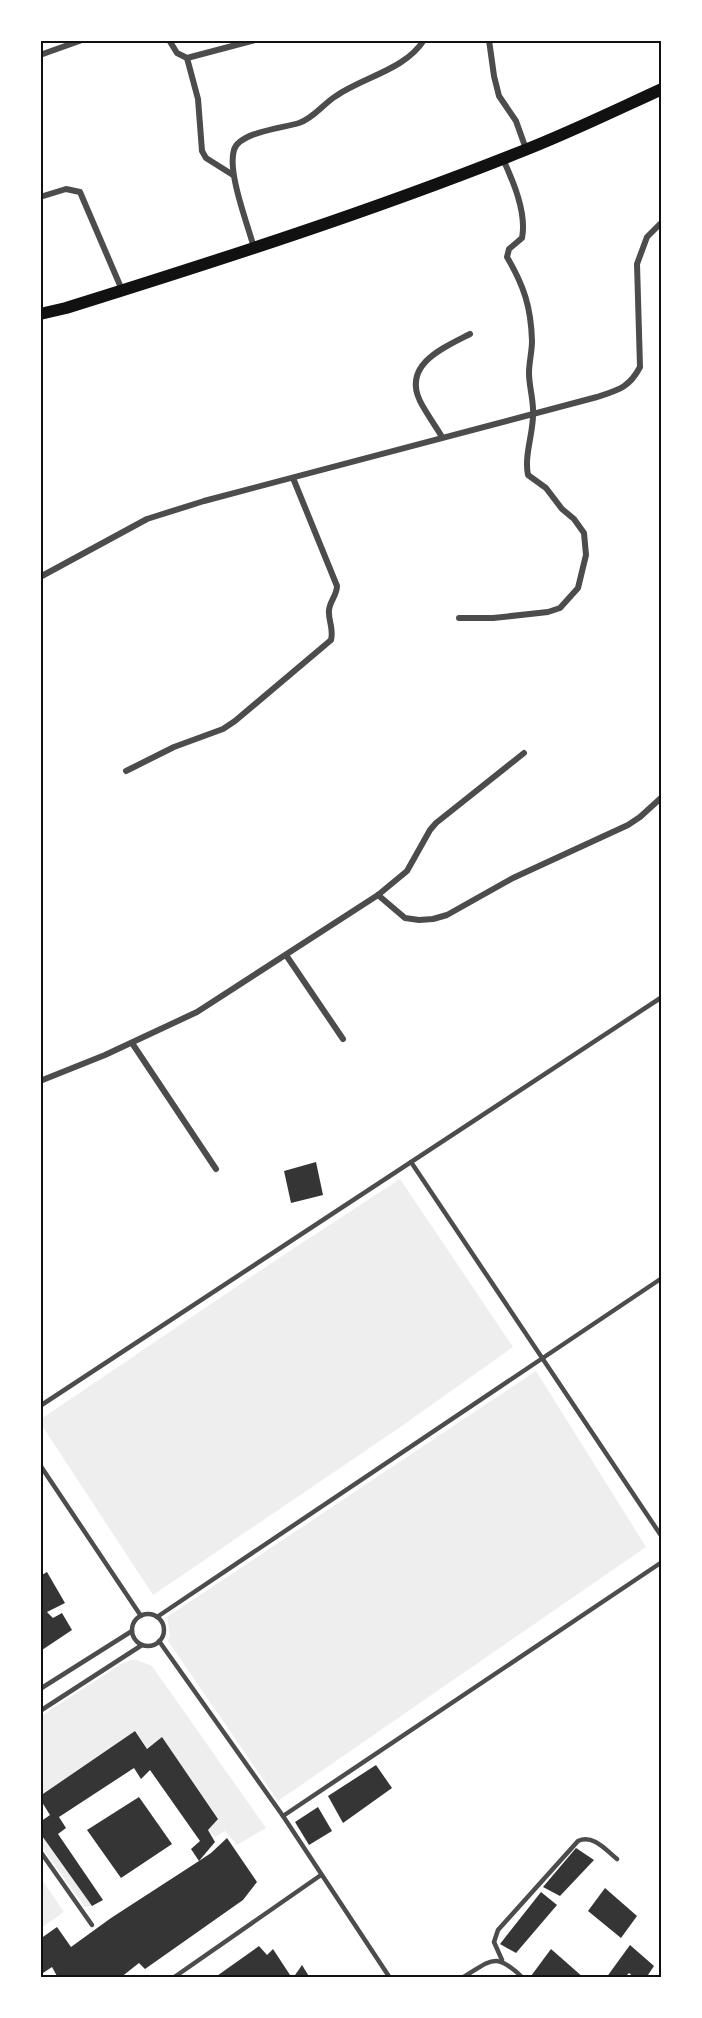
<svg xmlns="http://www.w3.org/2000/svg" width="702" height="2018" viewBox="0 0 702 2018" font-family="'Golos Text',sans-serif">
	<style>
		.green { fill: #eee }
		.building { fill: #353535 }
		.lines { fill: none; stroke-linecap: round; stroke-linejoin: round }
		.service { stroke: #4c4c4c; stroke-width: 4.5 }
		.minor { stroke: #4c4c4c; stroke-width: 6 }
		.secondary { stroke: #111; stroke-width: 12 }
		.neatline { fill: none; stroke: #111; stroke-width: 2 }
	</style>
	<rect width="100%" height="100%" fill="#fff"/>
	<g class="green">
		<path d="M400 1179 513 1347 396 1430 153 1595 41 1424V1419L282 1256Z"/>
		<path d="M536 1371 646 1547 278 1801 168 1641 170 1635 167 1617Z"/>
		<path d="M131 1660H137L152 1666 266 1828 237 1845 225 1831 215 1837 208 1830 218 1818 162 1738 147 1749 135 1731 41 1796V1716L123 1663Z"/>
		<path d="M40 1833 92 1906 85 1907 41 1846Z"/>
		<path d="M40 1877 64 1912 41 1928H40Z"/>
	</g>
	<g class="building">
		<path d="M316 1162 323 1195 291 1203 284 1171Z"/>
		<path d="M47 1572 65 1603 47 1612 53 1618 62 1613 72 1630 42 1650 40 1576Z"/>
		<path d="M135 1731 147 1749 162 1737 218 1819 208 1830 215 1842 199 1861 211 1853 227 1838 257 1882 243 1900 145 1969 139 1963 120 1978H58L52 1967 40 1975V1939L57 1927 71 1947 111 1918 199 1861 191 1849 200 1841 150 1770 141 1779 134 1768 59 1817 66 1828 58 1834 103 1900 92 1906 40 1833V1822L50 1815 40 1799V1796Z"/>
		<path d="M376 1765 392 1788 343 1823 328 1796Z"/>
		<path d="M139 1797 172 1844 121 1878 87 1830Z"/>
		<path d="M318 1807 332 1831 309 1845 295 1822Z"/>
		<path d="M576 1848 594 1860 560 1896 543 1887Z"/>
		<path d="M605 1888 637 1916 621 1938 588 1911Z"/>
		<path d="M541 1892 557 1905 516 1953 500 1944Z"/>
		<path d="M630 1945 654 1966 646 1978H635L629 1973 624 1978H606Z"/>
		<path d="M259 1946 267 1955 273 1949 292 1978H214Z"/>
		<path d="M551 1949 584 1978H532L531 1976Z"/>
		<path d="M302 1965 310 1978H293Z"/>
	</g>
	<g class="lines">
		<g class="service">
			<path d="M411 1162 662 1537"/>
			<path d="M40 1406 662 997"/>
			<path d="M40 1465 141 1616"/>
			<circle cx="148" cy="1630" r="16"/>
			<path d="M157 1617 662 1278"/>
			<path d="M159 1641 283 1816 390 1978"/>
			<path d="M40 1689 132 1631"/>
			<path d="M40 1711 142 1645"/>
			<path d="M283 1816 662 1562"/>
			<path d="M40 1851 92 1925"/>
			<path d="M502 1960 494 1942 498 1930 578 1841C593 1834 606 1850 617 1859"/>
			<path d="M173 1978 321 1875"/>
			<path d="M462 1978C492 1960 495 1951 523 1978"/>
		</g>
		<g class="minor">
			<path d="M169 40 177 53 187 58 255 40"/>
			<path d="M489 40 494 76 499 96 516 121 526 149"/>
			<path d="M40 55 82 40"/>
			<path d="M187 58 198 99 202 151 206 158 233 175"/>
			<path d="M40 197 66 189 80 192 122 290"/>
			<path d="M254 248C248 225 227 172 234 150 239 132 283 128 299 123 314 118 323 104 336 96 363 77 405 70 424 40"/>
			<path d="M442 437C435 425 426 413 420 401 402 364 445 347 470 334"/>
			<path d="M40 577 147 519 204 501 597 397C618 390 629 388 640 367L637 264 647 237 662 222"/>
			<path d="M459 618H493L548 612 560 608 578 588 586 555 584 533 574 519 562 509 546 488 528 475C524 456 533 434 533 415 534 401 529 387 529 373 529 362 532 352 532 341 531 307 524 286 507 257L509 249 522 238C527 213 513 181 503 159"/>
			<path d="M126 771 174 747 223 729 235 721 331 640C334 628 328 621 329 610 330 601 337 595 337 586L293 478"/>
			<path d="M378 895 405 918 419 920 433 919 447 915 513 878 628 825 640 817 662 797"/>
			<path d="M286 955 343 1039"/>
			<path d="M132 1043 216 1169"/>
			<path d="M40 1081 105 1055 197 1012 378 895 407 871 430 830 436 823 524 753"/>
		</g>
		<path class="secondary" d="M40 314 66 308C220 260 375 210 525 150 571 132 616 110 662 89"/>
	</g>
	<rect width="702" height="2018" fill="none" stroke="#ffffff" stroke-width="84"/>
	<rect x="42" y="42" width="618" height="1934" class="neatline"/>
</svg>
